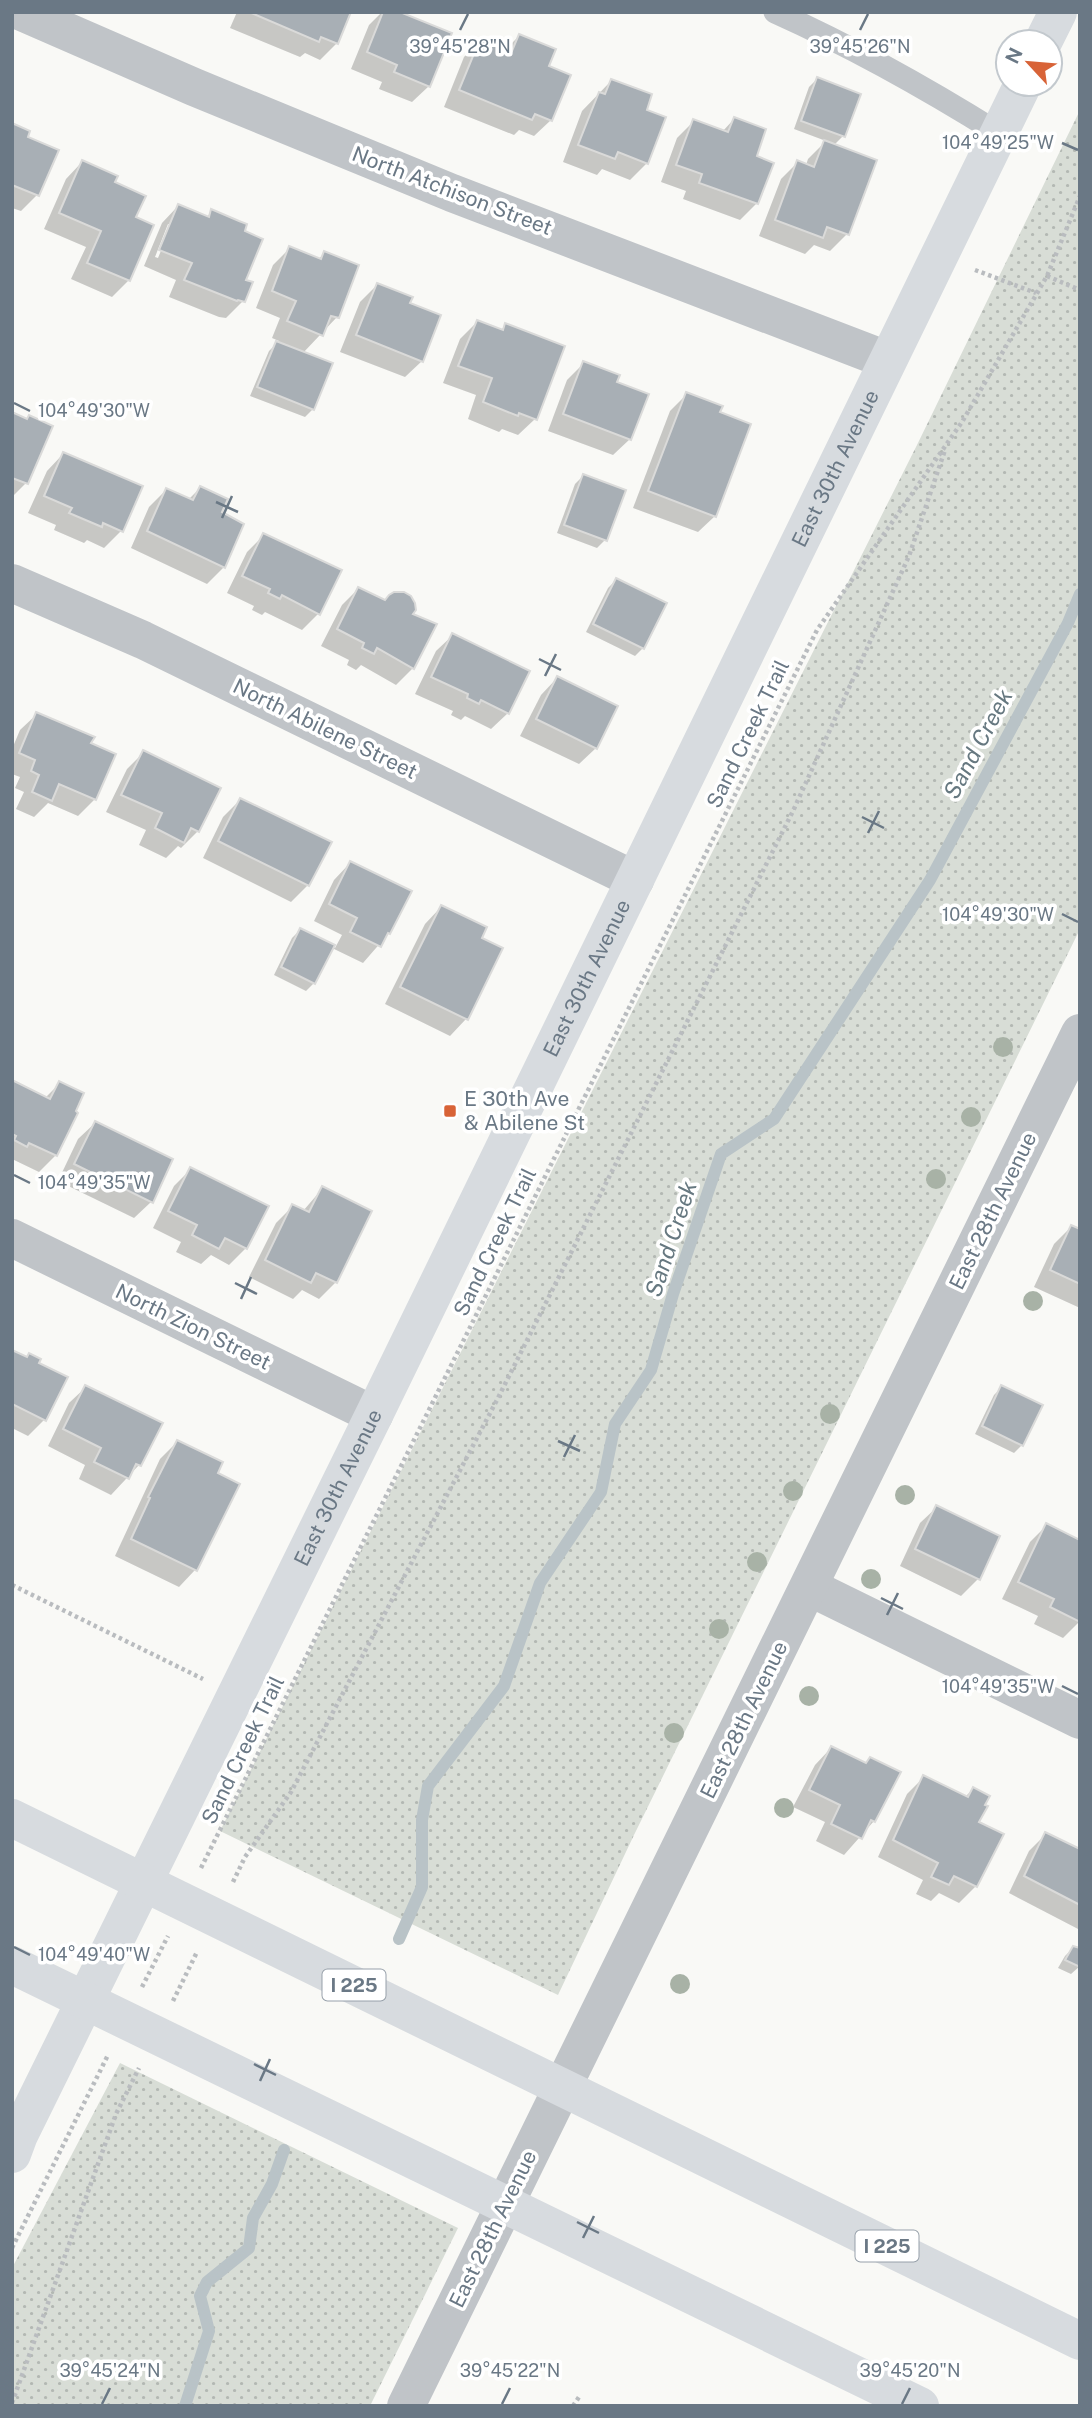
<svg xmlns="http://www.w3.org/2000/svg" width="1092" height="2418" viewBox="0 0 1092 2418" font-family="'Public Sans',sans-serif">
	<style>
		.grass { fill: url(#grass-dots) }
		.shadow { fill: #0003; fill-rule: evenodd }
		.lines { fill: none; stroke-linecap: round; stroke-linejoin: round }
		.stream { stroke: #b9c3c7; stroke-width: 12 }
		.building { fill: #a8afb5; stroke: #dadad9; stroke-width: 2 }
		.path { stroke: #b9bcbf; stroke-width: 4.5; stroke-dasharray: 3.5 3.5; stroke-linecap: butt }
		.lane { stroke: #c0c4c8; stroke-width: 23 }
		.street { stroke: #c0c4c8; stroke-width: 38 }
		.secondary { stroke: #d7dbdf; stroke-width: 38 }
		.highway { stroke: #d7dbdf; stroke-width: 38 }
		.tree { fill: #a8b2a6 }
		.ticks { fill: none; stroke: #6a7885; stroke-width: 2.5 }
		.poi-dot { fill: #d86337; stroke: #fff; stroke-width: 2.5 }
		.labels { text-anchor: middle; stroke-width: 7; stroke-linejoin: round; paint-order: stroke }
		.shield { fill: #fff; stroke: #97a0aa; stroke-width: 2 }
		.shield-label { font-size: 19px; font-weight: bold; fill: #6a7885 }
		.street-label { font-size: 21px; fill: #6a7885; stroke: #fff }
		.poi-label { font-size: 21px; fill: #6a7885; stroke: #fff; text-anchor: start }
		.water-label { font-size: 23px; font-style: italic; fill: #667880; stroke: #fff }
		.ticks-label { font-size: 18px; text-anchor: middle; fill: #6a7885; stroke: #fff; stroke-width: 7; stroke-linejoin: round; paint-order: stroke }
	</style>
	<defs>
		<pattern id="grass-dots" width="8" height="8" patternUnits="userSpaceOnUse" patternTransform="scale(1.75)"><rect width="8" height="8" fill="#d8ddd6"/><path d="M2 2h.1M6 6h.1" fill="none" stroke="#b3b8b3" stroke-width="1.8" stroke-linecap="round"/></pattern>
	</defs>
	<rect width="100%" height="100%" fill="#f9f9f6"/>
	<g class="grass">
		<path d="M1080 110V929L634 1835 558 1995 220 1831 917 445Z"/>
		<path d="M120 2063 458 2228 370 2406H12V2268Z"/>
	</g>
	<g class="shadow">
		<path d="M237 12H349L337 43 320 60 305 53 300 57 230 28Z"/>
		<path d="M382 12H395L429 86 412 102 379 89 382 82 351 69 369 25Z"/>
		<path d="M519 36 547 67 551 120 534 136 519 130 514 135 444 107 464 57 480 41 505 50Z"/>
		<path d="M817 79 843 136 833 146 847 234 830 251 814 245 805 254 759 236 781 179 798 162 806 165 808 159 826 141 794 129 809 87Z"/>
		<path d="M611 81 644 111 647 163 630 180 602 169 597 175 563 162 582 111Z"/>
		<path d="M734 119 754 157 757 203 740 220 683 199 686 191 661 182 677 138 694 121 722 132Z"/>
		<path d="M12 124 26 138 37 195 21 211 12 208Z"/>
		<path d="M82 162 113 183 134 218 129 280 112 297 71 279 86 247 44 229 66 179Z"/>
		<path d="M178 206 206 218 212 211 243 232V301L226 318 219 317 169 297 176 280 144 266 162 223ZM168 224H172L158 258 155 257Z"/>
		<path d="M290 248 318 260 324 253 337 317 303 353 313 409 305 417 250 396 269 351 279 341 272 338 280 318 256 308 273 265Z"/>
		<path d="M377 285 408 304 422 361 405 377 340 352 360 302Z"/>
		<path d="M477 322 500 331 506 325 535 419 518 435 502 429 499 432 468 419 476 395 443 383 460 339Z"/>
		<path d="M584 363 615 383 630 439 613 455 548 431 567 380Z"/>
		<path d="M687 394 718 414 715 516 698 532 633 508 670 411Z"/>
		<path d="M12 414 51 427 26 483 12 497Z"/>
		<path d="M63 454 121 531 104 548 87 540 84 543 54 530 56 525 28 513 47 471Z"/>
		<path d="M583 476 605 540 597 548 557 533 575 484Z"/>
		<path d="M200 488 224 567 207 584 131 548 149 507 166 490 188 500Z"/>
		<path d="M264 535 318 614 302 630 265 612 262 615 252 610 254 606 227 593 247 552Z"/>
		<path d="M616 580 643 648 635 656 586 632 608 588Z"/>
		<path d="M358 589 434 625 413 668 396 685 361 665 356 670 347 665 349 660 321 646 342 605Z"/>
		<path d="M453 635 508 713 491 729 465 716 461 720 451 715 453 711 415 694 436 651Z"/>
		<path d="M557 678 596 748 579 764 520 736 541 695Z"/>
		<path d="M37 714 89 744 95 799 78 816 48 803 34 817 16 809 24 792 15 788 20 777 12 774V749L20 730Z"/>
		<path d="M144 752 198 831 181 848 178 846 166 858 139 845 146 830 106 812 127 769Z"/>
		<path d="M240 800 308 885 291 902 203 858 223 817Z"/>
		<path d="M350 863 389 933 363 963 332 948 314 983 306 991 274 975 292 938 300 930 335 948 342 935 314 921 334 880Z"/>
		<path d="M441 907 479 939 500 949 466 1019 450 1036 385 1004 425 924Z"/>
		<path d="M12 1082 45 1098 60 1083 56 1155 39 1172 12 1159Z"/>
		<path d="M95 1123 151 1202 134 1218 58 1181 78 1139Z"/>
		<path d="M191 1169 246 1248 229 1265 211 1255 201 1264 176 1252 181 1242 153 1228 174 1186Z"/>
		<path d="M322 1189 336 1282 319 1299 302 1290 293 1299 249 1277 276 1223 293 1206 303 1211Z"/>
		<path d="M1071 1227 1080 1231V1308L1034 1287 1054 1244Z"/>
		<path d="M12 1352 37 1363 45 1419 28 1436 12 1428Z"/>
		<path d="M86 1387 139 1465 111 1495 79 1479 85 1465 48 1446 69 1403Z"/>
		<path d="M1002 1387 1022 1445 1014 1453 975 1434 994 1395Z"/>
		<path d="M177 1442 216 1474 195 1570 179 1587 115 1556 160 1459Z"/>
		<path d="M937 1507 978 1579 961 1596 900 1566 920 1523Z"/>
		<path d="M1046 1526 1080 1621 1063 1638 1034 1624 1038 1616 1002 1599 1030 1542Z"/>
		<path d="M831 1748 864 1764 870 1759 898 1772 874 1821 844 1855 816 1841 825 1822 793 1807 815 1765Z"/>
		<path d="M924 1777 965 1797 973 1789 976 1823V1886L959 1903 939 1893 931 1901 916 1894 923 1880 878 1857 907 1794Z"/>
		<path d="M1046 1834 1080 1850V1930L1009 1893 1029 1851Z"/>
		<path d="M1073 1948 1080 1966 1071 1974 1058 1968 1065 1956Z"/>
	</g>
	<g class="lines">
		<g class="stream">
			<path d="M399 1939 422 1887V1820L428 1786 504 1686 540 1583 601 1492 615 1424 651 1370 673 1294 721 1154 774 1119 930 880 1068 623 1080 594"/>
			<path d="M185 2406 209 2331 200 2296 207 2282 249 2248 253 2218 272 2184 284 2150"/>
		</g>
	</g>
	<g class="building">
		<path d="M249 12H351L338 44 321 37 319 42Z"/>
		<path d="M383 12H400L452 33 430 87 394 72 397 65 367 52Z"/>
		<path d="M519 34 556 49 549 66 571 75 552 121 535 114 532 120 459 90 480 39 512 51Z"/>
		<path d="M817 77 861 94 845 137 801 121Z"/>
		<path d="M611 79 652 94 647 110 666 117 648 164 618 152 615 159 578 145 599 92 605 94Z"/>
		<path d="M734 117 766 129 757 156 774 163 758 204 699 183 702 174 676 165 693 119 728 132Z"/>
		<path d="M12 123 30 131 28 137 59 150 39 196 12 185Z"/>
		<path d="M824 140 877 160 849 235 827 227 823 238 775 220 797 160 814 167Z"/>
		<path d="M82 160 118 176 115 182 146 196 136 217 154 225 130 281 87 263 101 231 59 213Z"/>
		<path d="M178 204 209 217 211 209 239 221 247 224 245 231 263 239 246 280 253 282 245 302 238 300 237 301 184 280 192 263 159 250Z"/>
		<path d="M289 246 321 259 324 251 359 265 339 318 331 316 323 336 287 321 296 301 272 291Z"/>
		<path d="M377 283 413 297 410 303 441 315 423 362 356 335Z"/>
		<path d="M477 320 503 330 505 323 565 346 537 420 519 413 518 416 483 402 492 378 458 366Z"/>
		<path d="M276 341 333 363 314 410 257 387Z"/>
		<path d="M583 361 620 375 617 382 649 394 631 440 563 414Z"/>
		<path d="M686 392 723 406 720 412 751 424 716 517 648 491Z"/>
		<path d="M12 412 27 419 29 415 53 426 28 484 12 478Z"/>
		<path d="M63 452 143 486 123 532 103 523 102 527 69 513 72 508 44 496Z"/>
		<path d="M583 474 626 490 607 541 564 525Z"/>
		<path d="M200 486 228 499 222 512 244 524 225 568 147 531 166 488 193 500Z"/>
		<path d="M263 533 342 570 320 615 282 595 280 599 268 593 270 589 242 576Z"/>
		<path d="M616 578 667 603 644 649 593 624Z"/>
		<path d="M358 587 385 600 389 595 394 592H404L411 596 415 603 416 610 413 614 437 624 414 669 377 648 374 654 362 648 364 643 337 629Z"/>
		<path d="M452 633 530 671 509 714 481 700 479 704 467 698 468 694 431 677Z"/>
		<path d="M557 676 618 706 597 749 536 719Z"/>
		<path d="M36 712 95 737 91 743 116 754 96 800 59 784 52 801 32 792 39 775 31 771 35 760 19 753Z"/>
		<path d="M143 750 221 788 199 832 191 828 184 843 155 828 162 813 121 795Z"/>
		<path d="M240 798 332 842 309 886 218 841Z"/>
		<path d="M350 861 412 891 390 934 388 933 381 947 350 932 357 918 329 904Z"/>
		<path d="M441 905 487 927 482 938 503 948 468 1020 400 987Z"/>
		<path d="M300 928 335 945 315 984 281 967Z"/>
		<path d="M12 1080 50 1099 59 1081 84 1093 76 1111 78 1113 57 1156 29 1143 27 1147 14 1140 16 1136 12 1134Z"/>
		<path d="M95 1121 173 1159 153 1203 74 1164Z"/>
		<path d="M190 1167 269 1206 247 1249 225 1238 219 1249 192 1235 197 1225 168 1211Z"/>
		<path d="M322 1186 372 1211 337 1283 316 1273 311 1283 265 1260 292 1204 309 1212Z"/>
		<path d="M1071 1225 1080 1229V1284L1050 1270Z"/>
		<path d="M12 1350 27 1357 29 1353 41 1359 39 1363 68 1377 46 1421 12 1404Z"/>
		<path d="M85 1385 163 1423 141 1466 136 1464 129 1479 94 1462 101 1448 63 1429Z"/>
		<path d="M1001 1385 1043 1405 1023 1446 982 1426Z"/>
		<path d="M177 1440 223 1462 218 1473 240 1484 197 1571 131 1539 150 1498 148 1497Z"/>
		<path d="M936 1505 1000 1536 980 1580 915 1549Z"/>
		<path d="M1046 1523 1080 1540V1622L1050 1607 1054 1599 1018 1582Z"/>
		<path d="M831 1746 866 1763 870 1757 901 1772 875 1822 871 1820 862 1839 831 1824 840 1805 809 1790Z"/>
		<path d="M923 1775 968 1797 973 1787 990 1796 985 1805 988 1806 979 1822 1004 1834 977 1887 954 1876 949 1885 931 1877 938 1863 893 1840Z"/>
		<path d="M1045 1832 1080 1849V1905L1024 1876Z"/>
		<path d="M1073 1946 1080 1948V1967L1065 1960Z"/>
	</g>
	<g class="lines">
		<g class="path">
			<path d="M975 270 1036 293"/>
			<path d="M1047 276 1080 290"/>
			<path d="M12 1585 203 1679"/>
			<path d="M201 1868 817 630 962 422 1047 276 1080 196"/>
			<path d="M233 1882 245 1857 291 1792 498 1398 793 811 909 556 945 450"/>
			<path d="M142 1987 168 1936"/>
			<path d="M173 2001 197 1952"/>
			<path d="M12 2248 108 2055"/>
			<path d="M12 2403 116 2114 139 2068"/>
			<path d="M573 2406 579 2397"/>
		</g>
		<path class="lane" d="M775 12C853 47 926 88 998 133"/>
		<g class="street">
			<path d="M22 12 194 87 452 193 887 360"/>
			<path d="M12 583 143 640 635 880"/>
			<path d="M12 1238 374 1415"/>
			<path d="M809 1587 1080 1720"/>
			<path d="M406 2406 1080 1033"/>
		</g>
		<g class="secondary">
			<path d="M1043 42 1058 12"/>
			<path id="s1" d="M12 2154 19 2135 374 1415 1023 84"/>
		</g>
		<g class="highway">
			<path d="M12 1818 1080 2341"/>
			<path d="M12 1965 920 2406"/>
		</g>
	</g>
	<g class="tree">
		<circle cx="1003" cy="1047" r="10"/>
		<circle cx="971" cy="1117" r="10"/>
		<circle cx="936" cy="1179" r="10"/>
		<circle cx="1033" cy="1301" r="10"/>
		<circle cx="830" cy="1414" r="10"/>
		<circle cx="793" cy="1491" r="10"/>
		<circle cx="905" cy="1495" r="10"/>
		<circle cx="757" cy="1562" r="10"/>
		<circle cx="871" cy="1579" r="10"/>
		<circle cx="719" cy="1629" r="10"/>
		<circle cx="809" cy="1696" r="10"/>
		<circle cx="674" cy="1733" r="10"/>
		<circle cx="784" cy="1808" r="10"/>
		<circle cx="680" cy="1984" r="10"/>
	</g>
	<path class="ticks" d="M460 30 468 14M860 30 868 14M1062 143 1078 150M14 403 30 411M216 502 238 512M222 518 232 496M539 659 561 670M545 676 556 654M862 817 884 828M868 833 879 811M1062 914 1078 922M14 1175 30 1183M235 1283 257 1294M241 1299 251 1277M558 1441 580 1451M564 1457 575 1435M881 1598 903 1609M887 1615 898 1593M1062 1686 1078 1694M14 1947 30 1955M254 2064 276 2075M260 2081 270 2059M577 2222 599 2233M583 2238 594 2216M102 2404 110 2388M502 2404 510 2388M902 2404 910 2388"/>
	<rect class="poi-dot" x="443" y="1104" width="14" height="14" rx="3.5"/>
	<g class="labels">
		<g class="shield">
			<rect x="322.5" y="1969.5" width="63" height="31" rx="5"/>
			<rect x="855.5" y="2230.5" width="63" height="31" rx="5"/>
		</g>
		<g class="shield-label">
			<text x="354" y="1992">I 225</text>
			<text x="887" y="2253">I 225</text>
		</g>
		<g class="street-label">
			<text transform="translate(452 191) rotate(21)" y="7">North Atchison Street</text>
			<text dy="7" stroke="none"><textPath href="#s1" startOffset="1876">East 30th Avenue</textPath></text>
			<text transform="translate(325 729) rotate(26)" y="7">North Abilene Street</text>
			<text transform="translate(748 734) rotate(-64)" y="7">Sand Creek Trail</text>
			<text dy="7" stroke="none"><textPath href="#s1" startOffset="1309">East 30th Avenue</textPath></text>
			<text transform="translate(993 1211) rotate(-64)" y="7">East 28th Avenue</text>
			<text transform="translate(495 1242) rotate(-64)" y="7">Sand Creek Trail</text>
			<text transform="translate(193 1327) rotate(26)" y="7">North Zion Street</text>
			<text dy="7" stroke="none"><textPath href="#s1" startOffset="742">East 30th Avenue</textPath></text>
			<text transform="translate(744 1720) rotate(-64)" y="7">East 28th Avenue</text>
			<text transform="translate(243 1750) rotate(-64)" y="7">Sand Creek Trail</text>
			<text transform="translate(493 2229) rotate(-64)" y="7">East 28th Avenue</text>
		</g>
		<g class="poi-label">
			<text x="464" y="1106">E 30th Ave<tspan x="464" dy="24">&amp; Abilene St</tspan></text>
		</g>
		<g class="water-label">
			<text transform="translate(978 744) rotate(-62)" y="8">Sand Creek</text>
			<text transform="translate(671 1239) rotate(-72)" y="8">Sand Creek</text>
		</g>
	</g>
	<g class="ticks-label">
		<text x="460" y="53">39°45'28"N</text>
		<text x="860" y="53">39°45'26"N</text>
		<text x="998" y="149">104°49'25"W</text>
		<text x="94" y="417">104°49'30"W</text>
		<text x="998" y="921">104°49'30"W</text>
		<text x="94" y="1189">104°49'35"W</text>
		<text x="998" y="1693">104°49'35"W</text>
		<text x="94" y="1961">104°49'40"W</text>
		<text x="110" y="2377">39°45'24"N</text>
		<text x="510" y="2377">39°45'22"N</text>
		<text x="910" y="2377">39°45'20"N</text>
	</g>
	<rect width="1092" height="2418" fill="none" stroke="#6a7885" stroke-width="28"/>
	<g transform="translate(1029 63) rotate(296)"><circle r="33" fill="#ffffff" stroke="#c3c9ce" stroke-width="2"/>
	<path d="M0-5L12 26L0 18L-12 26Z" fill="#d86337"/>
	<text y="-10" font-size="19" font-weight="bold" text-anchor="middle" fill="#6a7885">N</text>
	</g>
</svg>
